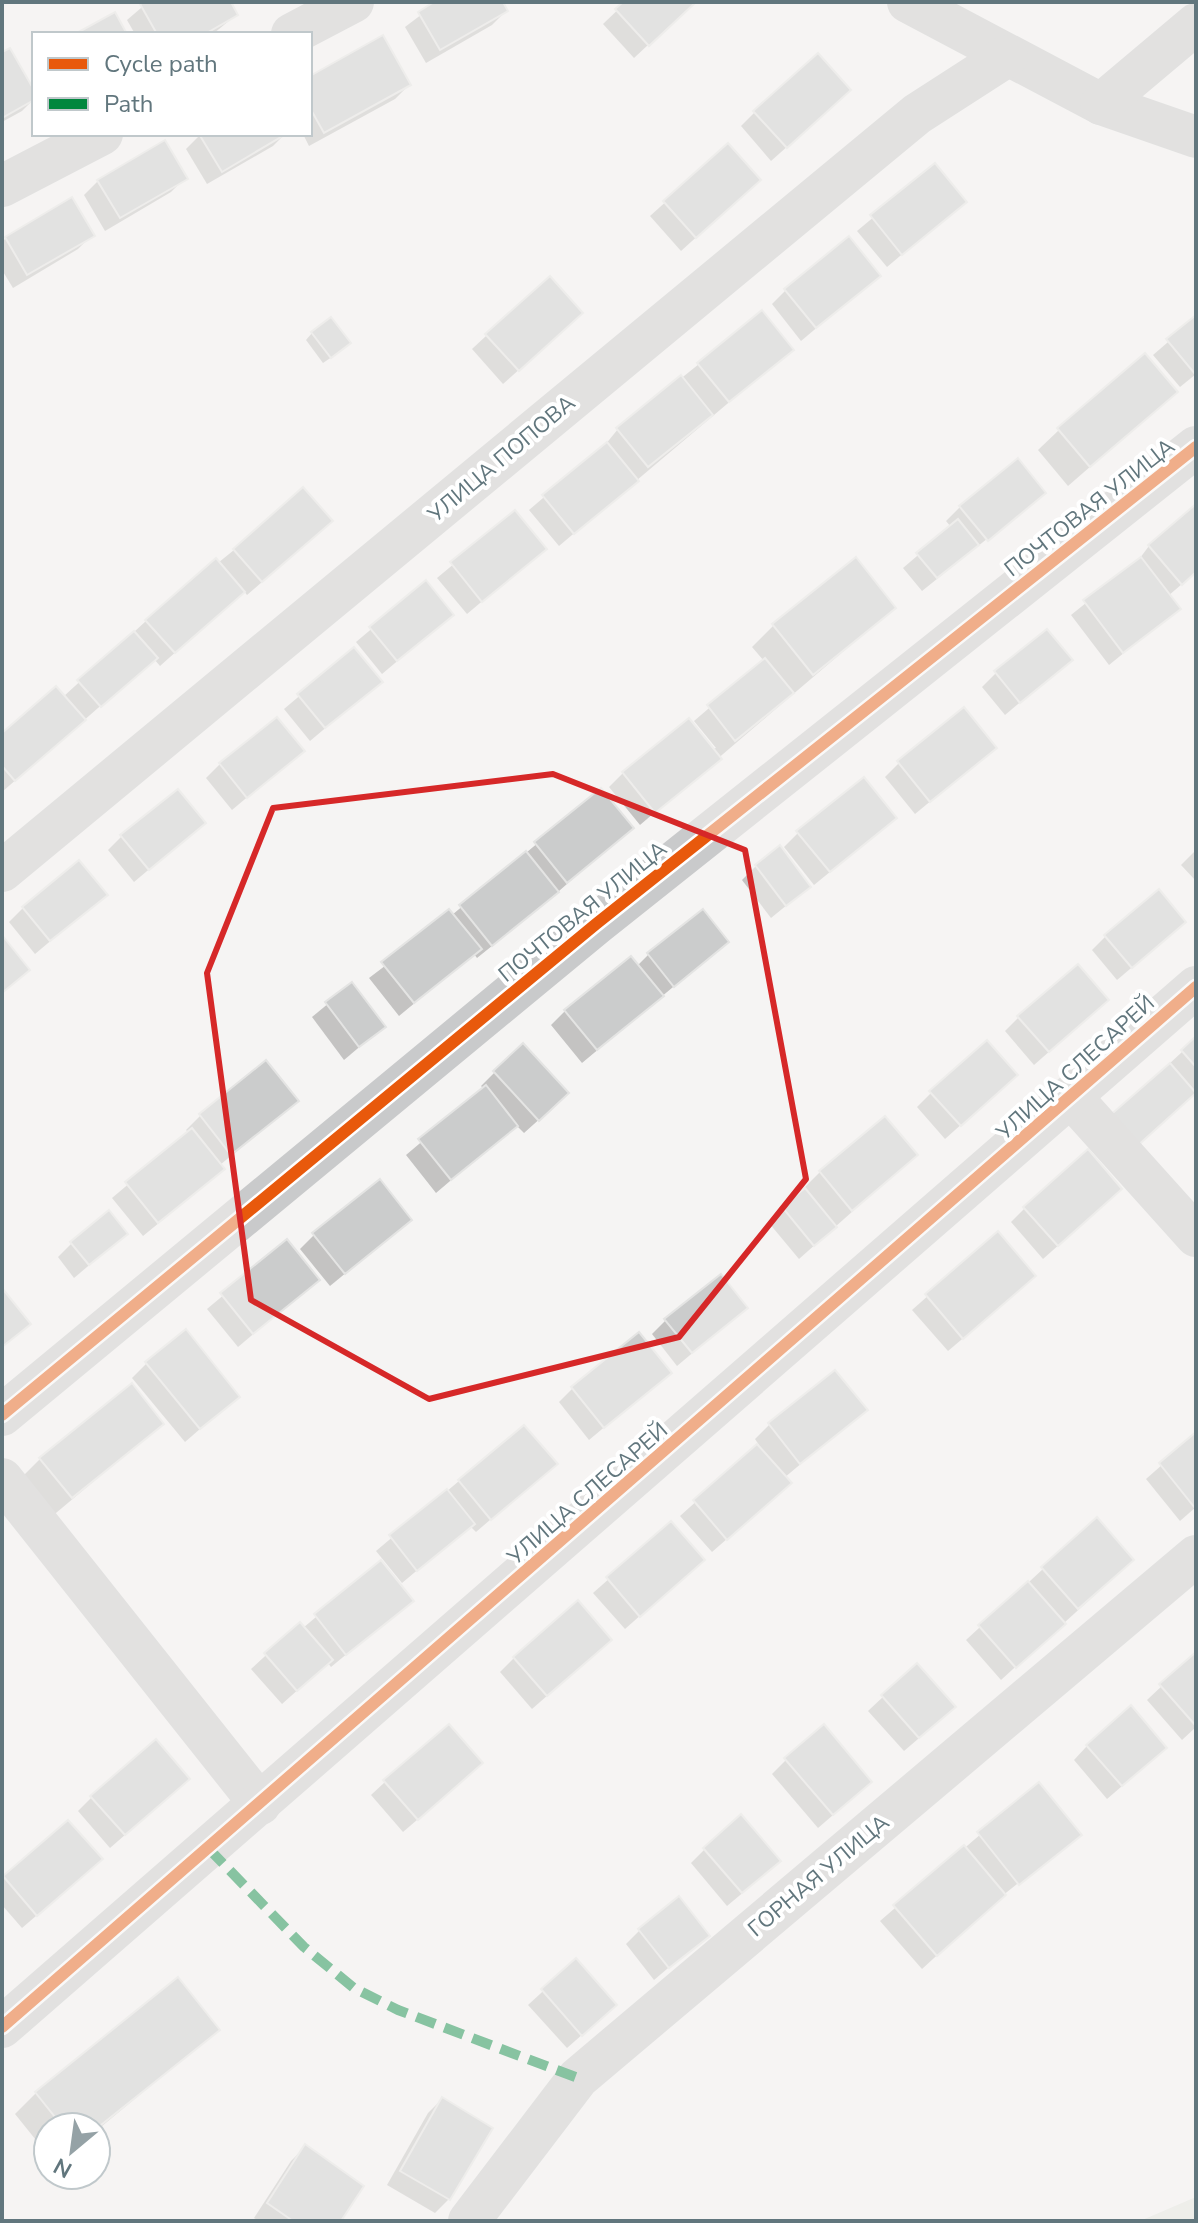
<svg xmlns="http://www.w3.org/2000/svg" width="1198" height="2223" viewBox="0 0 1198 2223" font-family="'Nunito Sans',sans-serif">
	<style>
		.green { fill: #e4e6e0 }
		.shadow { fill: #0003 }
		.building { fill: #cbcccc; stroke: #e4e4e3; stroke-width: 2 }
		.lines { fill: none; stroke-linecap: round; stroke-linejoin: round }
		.street { stroke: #c9cacb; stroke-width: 42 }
		.quiet { stroke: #00873e; stroke-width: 10; stroke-dasharray: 20 10; stroke-linecap: butt }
		.cycleway-casing { stroke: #fff; stroke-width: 17 }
		.cycleway { stroke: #e8590c; stroke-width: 12 }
		.marked { fill: none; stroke: #d62828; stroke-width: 6; stroke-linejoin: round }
		.labels { text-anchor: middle; stroke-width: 8; stroke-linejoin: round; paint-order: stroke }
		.street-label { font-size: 22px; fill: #61767d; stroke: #fff }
	</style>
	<rect width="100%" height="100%" fill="#f5f4f3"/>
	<path class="green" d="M1196 2197V2221H1140Z"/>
	<g class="shadow">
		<path d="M148 2H229L236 15 213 34H135L127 20Z"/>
		<path d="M438 2H501L506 11 492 25 426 63 405 27Z"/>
		<path d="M626 2H694L634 58 603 24Z"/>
		<path d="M2 54 34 94V99L22 111 2 122Z"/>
		<path d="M310 78 409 85 395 99 309 146 303 134H310Z"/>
		<path d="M835 104 771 161 741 126 755 112Z"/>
		<path d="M201 134H285L273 146 207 184 186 149Z"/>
		<path d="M728 146 744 194 681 251 650 216Z"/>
		<path d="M935 166 964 202 887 267 857 231Z"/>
		<path d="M185 178 171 192 105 231 84 195 98 181Z"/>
		<path d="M92 235 78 249 13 288 2 270V242L6 238Z"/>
		<path d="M878 276 801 341 772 304 786 290Z"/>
		<path d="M1196 318V374L1180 387 1153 355Z"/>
		<path d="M567 327 503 384 472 349 486 336Z"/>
		<path d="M312 333 342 350 323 363 306 340Z"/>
		<path d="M792 349 559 546 529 510 605 445 618 429 699 364Z"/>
		<path d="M1176 392 1068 486 1038 450 1059 430Z"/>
		<path d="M1044 493 922 591 903 568 951 527 946 521 960 507Z"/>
		<path d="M1196 507V572L1168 596 1178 609 1109 665 1071 615 1137 562 1149 546Z"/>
		<path d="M515 513 544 549 467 614 437 578Z"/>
		<path d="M316 535 247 595 244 591 160 666 154 659 2 792V735L63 697 146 621 234 550Z"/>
		<path d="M855 560 894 608 640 825 609 787 623 773 716 748 694 721 764 661 752 647 773 626Z"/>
		<path d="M426 583 452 615 382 674 356 642Z"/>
		<path d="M354 650 380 682 310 741 284 709Z"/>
		<path d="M1070 660 1005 715 982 687 996 673Z"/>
		<path d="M995 748 915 814 885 777 899 763Z"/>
		<path d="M302 751 232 810 206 778 220 764Z"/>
		<path d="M601 790 631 828 543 905 477 958 474 954 399 1016 369 978 452 915Z"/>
		<path d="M204 823 134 882 108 850 122 836Z"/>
		<path d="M880 831 814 885 784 847 798 833Z"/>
		<path d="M1196 850V881L1181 865Z"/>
		<path d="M756 866 809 887 771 918 742 880Z"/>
		<path d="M105 895 35 954 9 922 23 908Z"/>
		<path d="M1106 936H1169L1117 980 1092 950Z"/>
		<path d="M727 942 582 1063 551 1025 565 1011 637 966 648 955Z"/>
		<path d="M352 984 383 1027 344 1060 312 1017Z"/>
		<path d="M1092 1014 1034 1065 1005 1031 1019 1017Z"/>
		<path d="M1196 1039V1096L1168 1065Z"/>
		<path d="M266 1063 296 1101 220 1165 223 1168 209 1182 143 1236 112 1198 189 1133 186 1130 200 1116Z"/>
		<path d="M495 1072 553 1107 524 1133 516 1125 436 1193 406 1155 484 1089 481 1086Z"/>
		<path d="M1002 1088 945 1139 917 1107 931 1093Z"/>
		<path d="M884 1118 916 1155 799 1259 769 1223 820 1172Z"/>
		<path d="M1106 1203 1043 1259 1011 1222 1025 1208Z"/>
		<path d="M410 1220 330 1286 300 1249 314 1235Z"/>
		<path d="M126 1234 74 1278 58 1257 72 1243Z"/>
		<path d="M998 1234 1020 1290 948 1351 912 1310Z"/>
		<path d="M287 1242 317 1280 238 1347 207 1309Z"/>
		<path d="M746 1308 677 1366 652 1334 666 1320Z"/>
		<path d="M146 1364 238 1396 185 1442 132 1378Z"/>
		<path d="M834 1372 865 1410 784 1478 775 1497 712 1552 680 1516 759 1445 755 1439 769 1425Z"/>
		<path d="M669 1373 589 1440 559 1402 573 1388Z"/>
		<path d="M162 1424 50 1518 19 1480 40 1459Z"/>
		<path d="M1196 1435V1507L1180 1521 1146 1479Z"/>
		<path d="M555 1464 476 1532 470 1526 402 1583 376 1551 459 1481Z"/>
		<path d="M671 1524 703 1560 625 1629 593 1593Z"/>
		<path d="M380 1563 411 1601 331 1667 328 1663 282 1704 251 1669 300 1624 303 1628Z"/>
		<path d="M1043 1569 1118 1574 1001 1680 966 1640Z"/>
		<path d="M596 1653 532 1709 500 1672 514 1658Z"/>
		<path d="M1196 1654V1727L1182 1740 1147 1700Z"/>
		<path d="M917 1665 939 1721 904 1751 868 1711Z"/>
		<path d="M1087 1746 1150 1762 1107 1799 1074 1760Z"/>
		<path d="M786 1760 855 1796 818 1828 772 1774Z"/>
		<path d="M467 1777 403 1832 371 1795 385 1782Z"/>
		<path d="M1039 1784 1079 1835 1002 1896 922 1969 880 1921Z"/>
		<path d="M173 1793 110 1848 78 1811 92 1797Z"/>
		<path d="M68 1822 86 1873 22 1928 2 1905V1880Z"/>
		<path d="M705 1849 764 1875 727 1906 691 1863Z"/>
		<path d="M640 1930 707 1935 654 1980 626 1944Z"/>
		<path d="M576 1961 600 2019 567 2048 528 2005Z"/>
		<path d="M218 2030 96 2131V2127H48V2155L15 2114 36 2093Z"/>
		<path d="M442 2099 449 2199 435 2213 387 2185 428 2113Z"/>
		<path d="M305 2147 338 2221H259L254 2218 291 2161Z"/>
	</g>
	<g class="building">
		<path d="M144 2H231L238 15 205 34H157L140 4Z"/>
		<path d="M434 2H503L508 11 440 50 418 12Z"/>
		<path d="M623 2H696L649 46 615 9Z"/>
		<path d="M115 12 127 34H75Z"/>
		<path d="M383 35 411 85 324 133 310 108V76Z"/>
		<path d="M10 48 34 90V100L2 118V52Z"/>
		<path d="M818 53 851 90 787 148 753 111Z"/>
		<path d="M199 134H286L222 172Z"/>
		<path d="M165 140 188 179 120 218 97 180Z"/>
		<path d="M728 143 761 180 696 238 663 201Z"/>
		<path d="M935 163 967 202 902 255 870 215Z"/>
		<path d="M72 197 95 236 27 275 5 237Z"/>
		<path d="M849 236 881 276 816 328 784 289Z"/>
		<path d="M550 276 583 313 519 371 485 334Z"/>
		<path d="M762 310 794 350 729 402 697 363Z"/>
		<path d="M1196 315V374H1195L1166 339Z"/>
		<path d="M331 317 351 343 331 358 311 332Z"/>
		<path d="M1145 353 1178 392 1090 467 1057 428Z"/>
		<path d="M681 375 713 415 648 467 616 428Z"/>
		<path d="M607 442 639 481 574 534 542 495Z"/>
		<path d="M1018 458 1046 493 988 541 959 506Z"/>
		<path d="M303 487 333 521 262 582 233 549Z"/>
		<path d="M1196 504V572L1182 585 1148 545Z"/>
		<path d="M515 510 547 549 482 602 450 562Z"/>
		<path d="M958 519 979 545 937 578 916 553Z"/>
		<path d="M856 557 896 608 813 675 772 624Z"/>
		<path d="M1141 557 1181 609 1123 653 1083 600Z"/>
		<path d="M216 558 245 592 175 653 145 620Z"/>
		<path d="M426 580 454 615 397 661 369 627Z"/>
		<path d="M1047 629 1073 660 1020 703 994 671Z"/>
		<path d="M134 631 158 658 101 707 77 680Z"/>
		<path d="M354 647 383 682 325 728 297 694Z"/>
		<path d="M765 658 794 693 735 741 707 705Z"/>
		<path d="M56 686 86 720 15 781 2 766V733Z"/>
		<path d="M964 707 997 748 930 802 897 761Z"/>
		<path d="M277 717 305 751 247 798 219 763Z"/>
		<path d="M689 718 722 759 655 813 622 772Z"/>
		<path d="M864 777 897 818 830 872 796 831Z"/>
		<path d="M601 788 634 828 567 883 534 842Z"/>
		<path d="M178 789 206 823 149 870 120 835Z"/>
		<path d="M780 845 811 887 786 906 755 865Z"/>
		<path d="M526 851 559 892 492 946 459 905Z"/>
		<path d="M79 860 108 895 50 941 22 907Z"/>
		<path d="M1159 889 1186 922 1132 968 1104 935Z"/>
		<path d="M449 909 482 949 414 1003 381 962Z"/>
		<path d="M703 909 729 942 674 987 647 953Z"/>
		<path d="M2 935 30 970 2 993Z"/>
		<path d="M631 956 664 996 597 1050 564 1010Z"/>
		<path d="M1078 964 1109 1000 1049 1052 1017 1016Z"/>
		<path d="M352 982 386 1027 359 1047 325 1002Z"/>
		<path d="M1196 1036V1067L1181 1050Z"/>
		<path d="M987 1040 1018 1075 961 1126 929 1091Z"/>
		<path d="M523 1043 569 1093 539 1121 493 1071Z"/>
		<path d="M266 1060 299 1101 231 1155 199 1114Z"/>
		<path d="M1170 1063 1196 1093 1135 1148 1107 1118Z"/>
		<path d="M486 1085 518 1126 451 1180 418 1139Z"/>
		<path d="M885 1116 918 1155 852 1211 819 1171Z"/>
		<path d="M192 1128 225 1169 158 1223 125 1182Z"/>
		<path d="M1088 1149 1122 1189 1058 1246 1023 1207Z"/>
		<path d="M380 1179 412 1220 345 1274 312 1233Z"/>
		<path d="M805 1188 837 1227 814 1246 782 1207Z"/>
		<path d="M109 1210 128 1234 89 1265 70 1242Z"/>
		<path d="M998 1231 1036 1276 963 1339 925 1294Z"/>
		<path d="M287 1239 320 1280 253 1334 220 1293Z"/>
		<path d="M721 1274 748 1308 692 1353 664 1319Z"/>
		<path d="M2 1288 31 1324 2 1347Z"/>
		<path d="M186 1329 240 1397 200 1429 145 1362Z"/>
		<path d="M639 1332 672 1373 604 1428 571 1387Z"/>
		<path d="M835 1370 868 1410 800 1464 768 1423Z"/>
		<path d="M132 1383 164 1424 72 1498 39 1458Z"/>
		<path d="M524 1425 558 1464 491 1520 458 1480Z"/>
		<path d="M1196 1432V1507L1195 1508 1159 1463Z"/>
		<path d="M757 1444 792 1483 727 1540 693 1500Z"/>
		<path d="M447 1489 475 1524 417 1571 389 1535Z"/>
		<path d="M1097 1517 1134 1560 1078 1609 1041 1567Z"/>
		<path d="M671 1521 705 1560 640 1617 606 1577Z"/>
		<path d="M381 1560 414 1601 346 1655 314 1614Z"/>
		<path d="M1028 1581 1066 1624 1016 1668 978 1625Z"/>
		<path d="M578 1600 612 1640 547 1696 513 1657Z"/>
		<path d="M300 1622 333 1660 297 1691 264 1653Z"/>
		<path d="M1196 1652V1726L1159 1684Z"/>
		<path d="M917 1663 956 1707 919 1738 881 1695Z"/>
		<path d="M1131 1705 1167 1748 1122 1786 1086 1745Z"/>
		<path d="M449 1724 483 1763 418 1820 383 1780Z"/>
		<path d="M824 1724 872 1782 833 1815 784 1758Z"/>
		<path d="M156 1739 190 1779 125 1835 90 1796Z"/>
		<path d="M1039 1782 1082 1835 1019 1885 977 1832Z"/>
		<path d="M741 1814 781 1861 742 1893 703 1848Z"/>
		<path d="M68 1820 103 1859 37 1916 3 1876Z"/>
		<path d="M964 1845 1006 1895 937 1956 893 1905Z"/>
		<path d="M679 1896 710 1936 669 1968 638 1929Z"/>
		<path d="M576 1958 617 2005 582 2036 541 1989Z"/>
		<path d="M178 1977 220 2030 96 2129 63 2127 35 2092Z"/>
		<path d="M442 2097 493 2128 450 2200 400 2171Z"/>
		<path d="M305 2144 364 2186 341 2221H293L267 2203Z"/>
	</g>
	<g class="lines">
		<g class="street">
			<path d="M908 2 1101 104 1196 137"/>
			<path d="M292 34 353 2"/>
			<path d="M1101 104 1196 24"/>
			<path d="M2 186 102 134"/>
			<path d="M2 871 917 114 1007 56"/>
			<path d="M1072 1098 1196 1236"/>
			<path d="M2 1415 596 924 1196 447"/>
			<path d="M2 1479 260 1804"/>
			<path d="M2 2027 1196 987"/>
			<path d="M469 2221 578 2078 1196 1556"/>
		</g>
		<path class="quiet" d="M209 1849 304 1947 354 1988 398 2010 578 2078"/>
		<defs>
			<g id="cycleway">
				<path d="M2 1415 596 924 1196 447"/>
				<path d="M2 2027 1196 987"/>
			</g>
		</defs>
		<use href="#cycleway" class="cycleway-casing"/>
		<use href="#cycleway" class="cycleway"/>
	</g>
	<path d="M0 0H1198V2223H0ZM553 774 745 850 806 1179 679 1337 429 1399 251 1300 207 973 273 808Z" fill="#f5f4f3" fill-opacity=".55" fill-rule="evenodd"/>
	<path class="marked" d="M553 774 745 850 806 1179 679 1337 429 1399 251 1300 207 973 273 808Z"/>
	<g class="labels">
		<g class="street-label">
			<text transform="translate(501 458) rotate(-40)" y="8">УЛИЦА ПОПОВА</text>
			<text transform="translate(1089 507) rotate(-38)" y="8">ПОЧТОВАЯ УЛИЦА</text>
			<text transform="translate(582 911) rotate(-39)" y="8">ПОЧТОВАЯ УЛИЦА</text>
			<text transform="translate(1075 1067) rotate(-42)" y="8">УЛИЦА СЛЕСАРЕЙ</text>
			<text transform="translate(587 1493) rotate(-41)" y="8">УЛИЦА СЛЕСАРЕЙ</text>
			<text transform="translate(818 1875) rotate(-40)" y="8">ГОРНАЯ УЛИЦА</text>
		</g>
	</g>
	<rect width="1198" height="2223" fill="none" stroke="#61767d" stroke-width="8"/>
	<rect x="32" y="32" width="280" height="104" fill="#ffffff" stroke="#c0c8cb" stroke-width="2"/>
	<rect x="48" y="58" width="40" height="12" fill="#e8590c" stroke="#c0c8cb" stroke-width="2"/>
	<text x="104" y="72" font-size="24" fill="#61767d">Cycle path</text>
	<rect x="48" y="98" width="40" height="12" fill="#00873e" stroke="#c0c8cb" stroke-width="2"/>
	<text x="104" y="112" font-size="24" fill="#61767d">Path</text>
	<g transform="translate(72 2151) rotate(209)"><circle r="38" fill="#ffffff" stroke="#c0c8cb" stroke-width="2"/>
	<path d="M0-6L14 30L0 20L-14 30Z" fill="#95a2a6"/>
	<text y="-12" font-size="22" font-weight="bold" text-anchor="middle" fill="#61767d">N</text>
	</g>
</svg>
